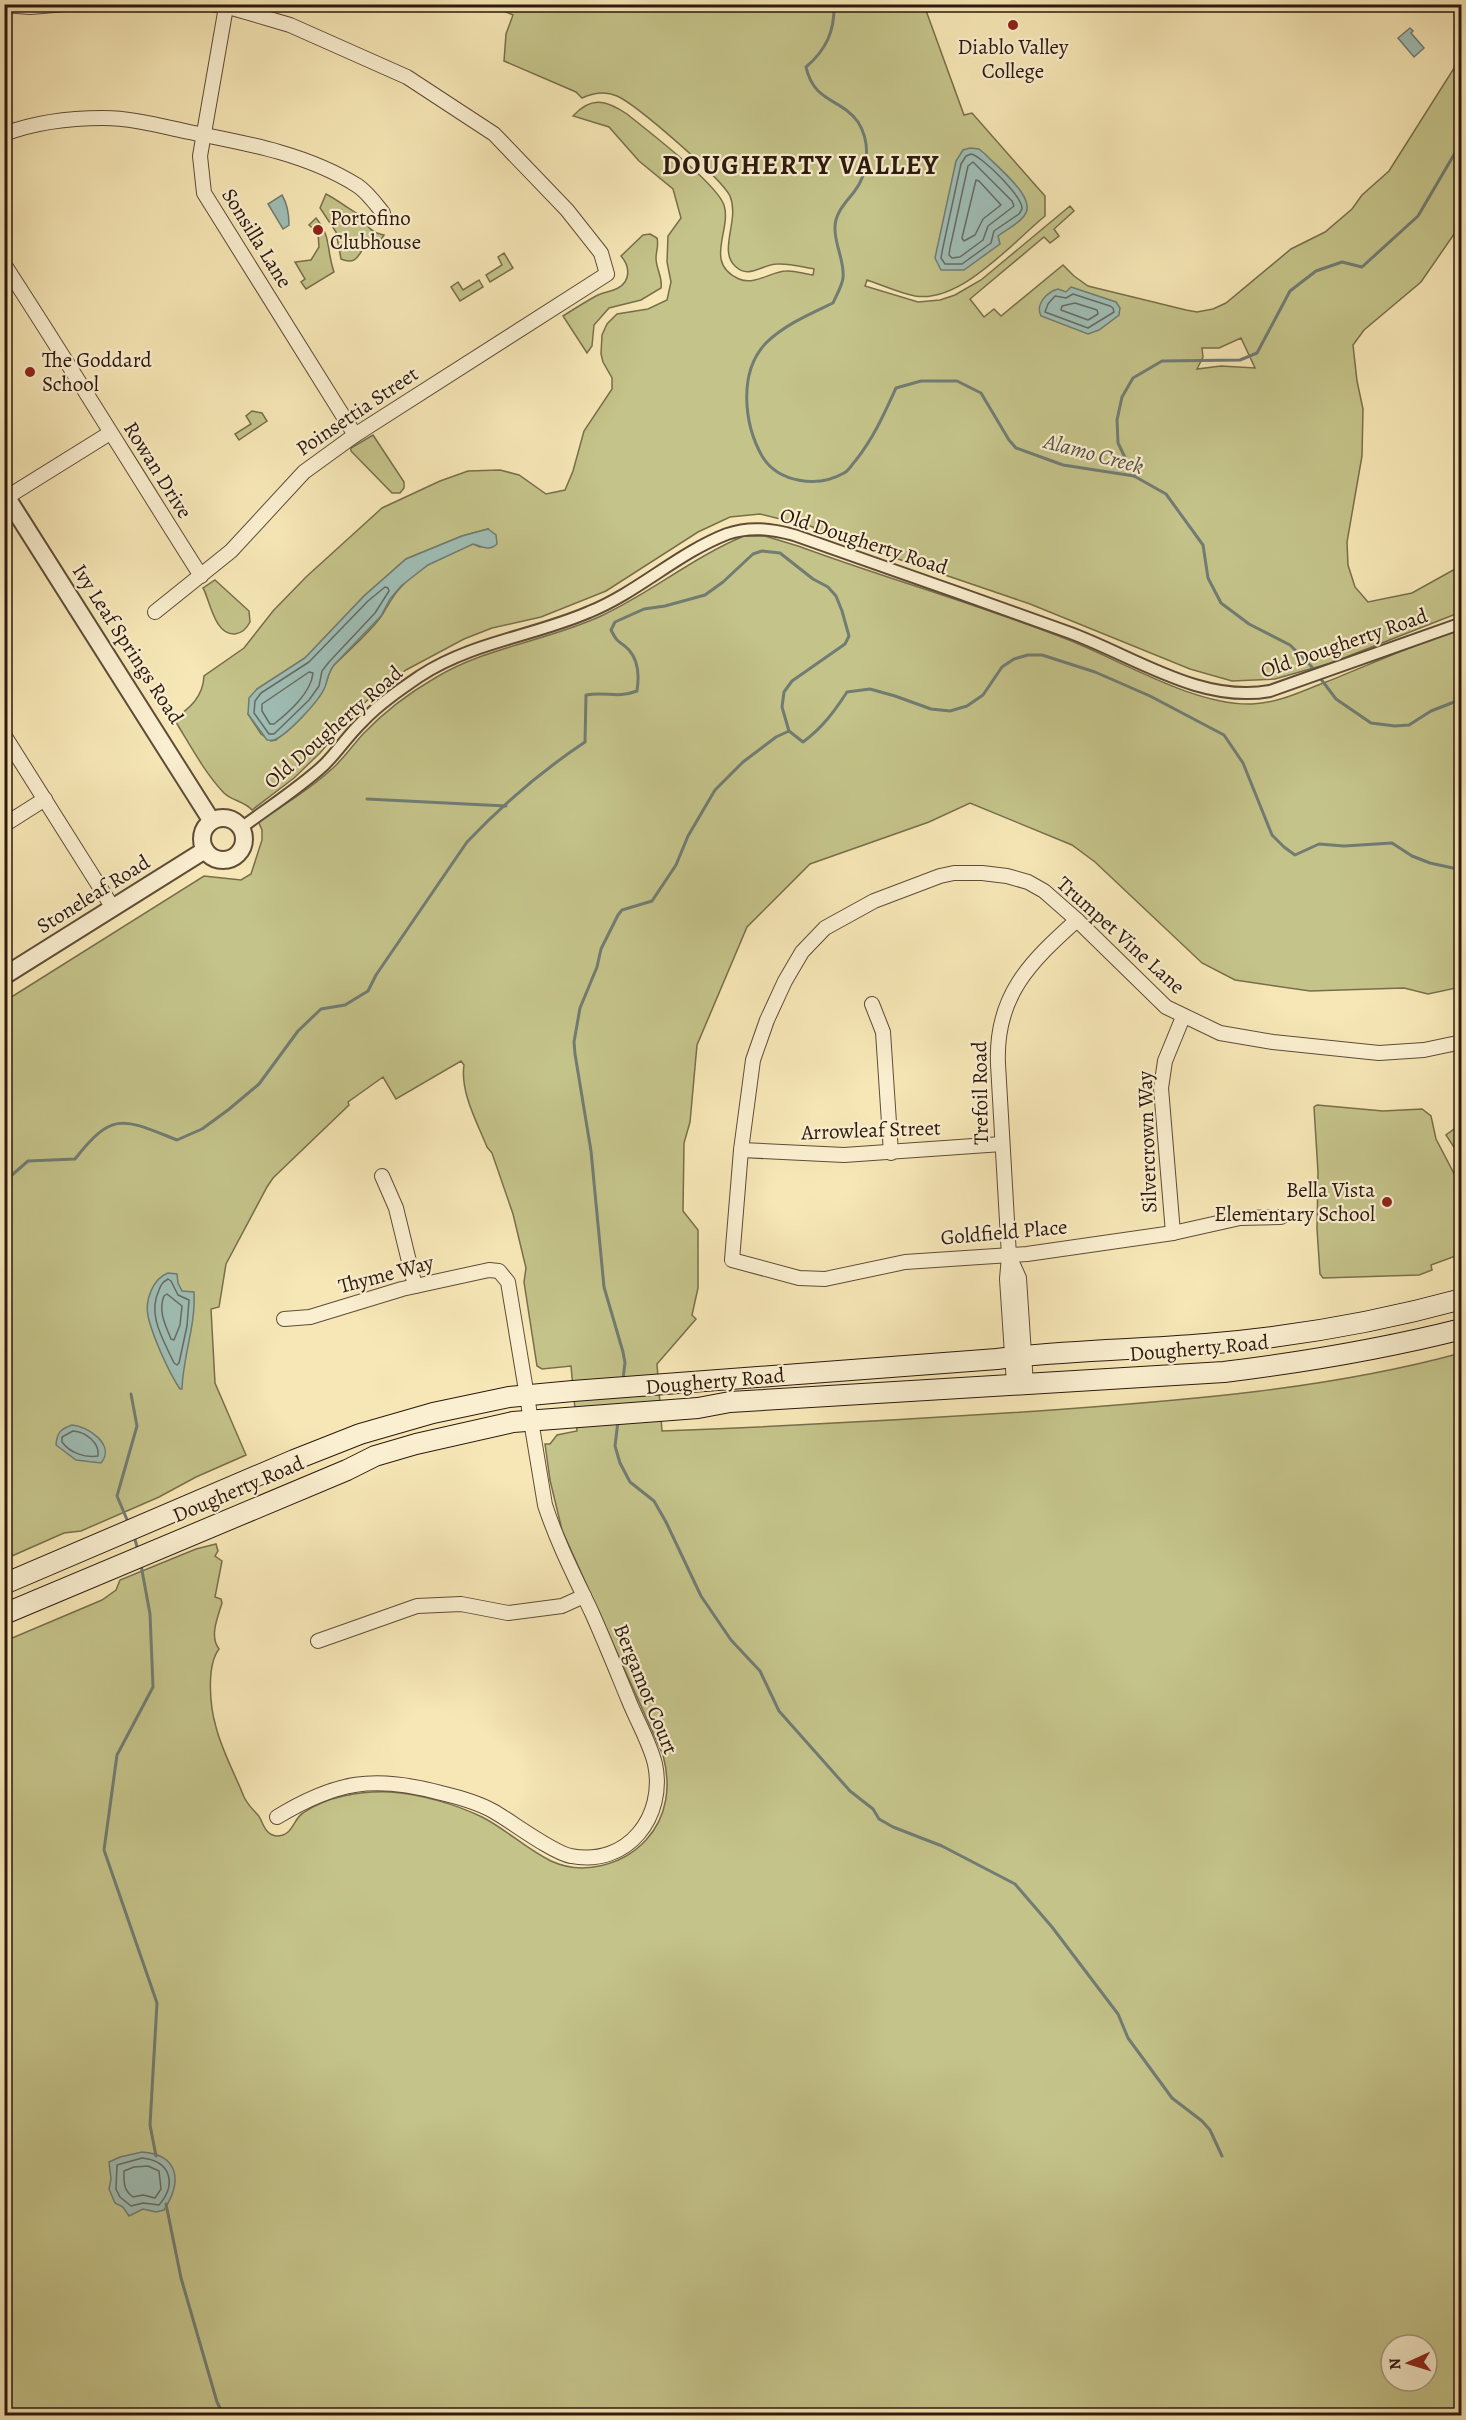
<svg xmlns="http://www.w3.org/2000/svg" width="1466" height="2420" viewBox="0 0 1466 2420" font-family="Alegreya,serif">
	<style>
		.green { fill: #c4c389; stroke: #786e4c; stroke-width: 1.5; fill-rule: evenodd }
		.water { fill: #9fbeb6; stroke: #717c73; stroke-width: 1.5 }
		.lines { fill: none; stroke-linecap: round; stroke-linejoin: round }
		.shore { stroke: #666b62; stroke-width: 1.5 }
		.stream { stroke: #717c73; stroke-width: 3 }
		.pedestrian-casing { stroke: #5f4c38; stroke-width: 14 }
		.minor-casing { stroke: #5f4c38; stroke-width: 16 }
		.tertiary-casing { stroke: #5f4c38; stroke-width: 20 }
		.secondary-casing { stroke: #2c180e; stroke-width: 22 }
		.pedestrian { stroke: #faefd0; stroke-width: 10 }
		.minor { stroke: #faefd0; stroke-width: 14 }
		.tertiary { stroke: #faefd0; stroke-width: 16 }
		.secondary { stroke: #faefd0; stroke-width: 20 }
		.poi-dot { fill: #8f2418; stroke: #faefd0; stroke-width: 2 }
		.labels { text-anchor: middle; stroke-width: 4.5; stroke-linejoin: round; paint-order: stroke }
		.poi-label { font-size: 21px; fill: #2c180e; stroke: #faefd0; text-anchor: start }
		.street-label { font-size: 21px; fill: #2c180e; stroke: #faefd0 }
		.water-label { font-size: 22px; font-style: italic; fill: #545249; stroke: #faefd0 }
		.district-label { font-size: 27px; font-weight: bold; letter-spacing: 1.5px; fill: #2c180e; stroke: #faefd0 }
	</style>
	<rect width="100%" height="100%" fill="#f7e7b6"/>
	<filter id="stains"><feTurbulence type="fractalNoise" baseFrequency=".00333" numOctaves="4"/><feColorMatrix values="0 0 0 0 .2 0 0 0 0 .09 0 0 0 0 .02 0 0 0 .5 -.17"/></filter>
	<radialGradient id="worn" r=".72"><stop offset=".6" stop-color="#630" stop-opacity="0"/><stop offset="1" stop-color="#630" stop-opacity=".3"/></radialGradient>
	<g class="green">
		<path d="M505 5H924L964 115 972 113 1045 196V216C1012 243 961 303 915 296 899 293 882 285 867 280L865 286 918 302 940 300 955 295 981 280 1070 206 1074 211 1054 229 1059 236 1050 243 1044 237 970 299 984 317 994 309 1001 316 1063 265 1074 276 1088 286 1186 310 1197 312 1213 309 1226 303 1291 249 1325 232 1352 209 1362 195 1389 171 1461 57V224L1421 282 1364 330 1353 345 1357 381 1363 409 1362 456 1347 542 1348 565 1355 587 1368 602 1412 593 1455 569H1461V612L1331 663 1275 679 1232 681 1190 669 1030 604 816 531 813 527 760 514 730 517 698 532 606 591 541 617 492 628 464 639 406 670 373 695 353 714 320 753 294 778 252 810C244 801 232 801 224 793 204 772 189 743 174 719 190 708 203 697 204 676L244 648 273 611 306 577 382 508 440 481 468 471 500 470 519 475 546 494 565 490 573 471 584 431 612 389V378L603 362 601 354 602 335 607 324 617 314 648 309 667 300 671 282 667 262 668 236 681 218 673 189 639 161 609 127 573 116C591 96 606 100 627 114 648 131 716 183 724 205 732 230 703 263 739 279 755 286 772 271 786 271 794 270 804 274 813 275L814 269C802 267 789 263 777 264 762 264 749 280 735 266 718 250 740 220 730 196 721 178 637 105 617 96 606 91 593 93 582 98L576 92 504 61 506 34 513 15 501 10ZM1241 338 1255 368 1221 366 1197 369 1203 357 1202 348H1219ZM488 529 480 547 473 544C448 553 419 566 401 587 392 596 387 608 380 618 367 635 349 650 334 665 327 673 328 683 322 691 310 710 293 725 276 740L271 741 261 734 248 714 257 689 305 658 364 596 406 559 462 536Z"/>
		<path d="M326 194C335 198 360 217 364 217 366 228 373 233 384 235L379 243 364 247C358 257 355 265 341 259L336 232 320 208Z"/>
		<path d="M316 218C332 238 326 249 334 272L306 289 301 282 305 279 295 262 311 260 319 247 318 233 309 225Z"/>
		<path d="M650 234 657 238C659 246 656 251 656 258 656 269 663 277 661 288L641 300 609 308 594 325 592 346 587 353 563 316C574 309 585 302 596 296 603 292 611 292 618 288 631 281 630 266 621 256L643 235Z"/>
		<path d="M504 253 513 268 490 282 486 275 502 265 498 257Z"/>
		<path d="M479 280 483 287 460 301 451 287 458 282 463 290Z"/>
		<path d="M252 411 262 413 267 421 239 440 235 434 251 424 246 416Z"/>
		<path d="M373 435 404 482V488L400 493H392L351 451V448Z"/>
		<path d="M744 536H765L798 546C888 579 980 605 1069 640 1122 661 1195 706 1252 704 1279 703 1302 691 1326 682 1371 664 1415 644 1461 629V987L1428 994 1404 988 1310 991 1235 980 1202 963 1095 862 1072 845 970 803 929 822 810 864 747 927 697 1045 690 1122 684 1143 683 1211 698 1230V1288L692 1315 696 1319 657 1364 662 1431C792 1426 922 1419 1052 1410 1189 1400 1329 1389 1461 1353V2415H5V1641L102 1600 116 1590 120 1580 196 1549 216 1544 218 1551 215 1556 222 1561 215 1597 221 1599 222 1603C218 1617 209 1636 219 1649 206 1666 210 1707 216 1727 222 1751 235 1774 244 1797 248 1805 252 1809 258 1815 263 1821 264 1835 277 1836 293 1836 293 1819 303 1813 327 1796 361 1791 390 1792 420 1794 455 1804 482 1817 506 1829 526 1849 551 1861 583 1876 623 1865 646 1840 668 1816 671 1785 663 1755L562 1530 550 1480 545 1444H550L557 1435 577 1431 571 1366 542 1369 537 1366 524 1282 526 1268 513 1214 492 1153 487 1147C477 1122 460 1092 464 1065L461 1061 396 1099 383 1077 348 1102 349 1105 273 1178 267 1187 226 1264 219 1307 211 1309 215 1383 246 1455 196 1477 159 1497 81 1531 64 1533 5 1559V1001L204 876 241 880 251 874 262 840V830L258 821C284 805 310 789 333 768 344 758 353 745 363 734 384 712 409 693 435 678 486 647 547 641 601 616 651 593 693 557 744 536ZM1391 2345H1427V2381H1391Z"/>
		<path d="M215 580 249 611 250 622C247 628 243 633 235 634 214 635 210 600 203 588Z"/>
		<path d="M1317 1105 1383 1111 1422 1109 1431 1116 1436 1139 1461 1187V1254L1431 1265 1432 1270 1419 1275 1323 1278 1320 1274 1317 1229 1318 1172 1314 1107Z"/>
		<path d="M1461 1124V1158L1446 1135Z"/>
	</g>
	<g class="water">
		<path d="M1410 28 1413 31 1411 33 1424 48 1414 57 1398 38Z"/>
		<path d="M970 148 979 149 985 154C997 167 1039 199 1024 216 1018 224 1006 230 998 236L1000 244 964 270H941L935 258 956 161 963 150Z"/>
		<path d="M282 195C288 205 289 214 289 225L283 229 268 204Z"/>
		<path d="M1071 287 1116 302 1120 308 1119 315 1099 330 1088 334 1041 316C1035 304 1047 292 1058 289L1066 292Z"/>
		<path d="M488 529 496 535 497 544C489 552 482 546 473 544L428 565 401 586 390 599 381 616 334 665C328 673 328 678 325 687 320 700 289 733 276 739 273 741 271 740 267 740L248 714 249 698 257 689 305 658 364 596 406 559 462 536Z"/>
		<path d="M168 1273 177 1274 178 1283 182 1291 194 1292C196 1325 183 1356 182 1389H180C169 1373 152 1335 148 1316 145 1301 152 1279 168 1273Z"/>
		<path d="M72 1425C88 1426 116 1445 101 1463L76 1460 56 1445C57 1432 61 1429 72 1425Z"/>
		<path d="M142 2152C180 2155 182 2182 164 2210L156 2212 143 2209 129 2216 123 2207 115 2203 109 2189 111 2179 109 2162 120 2157Z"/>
	</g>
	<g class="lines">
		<g class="shore">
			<path d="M971 154C982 156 1023 197 1022 209L1019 214 994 231 991 243 962 264H945L941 258 943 247 961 164 966 156Z"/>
			<path d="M973 162 1012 201 1014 206 988 226 983 240 960 257 952 258 949 255 950 248 968 166Z"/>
			<path d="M976 180 979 181 1001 205 983 219 975 235 964 241 962 238Z"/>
			<path d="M1073 294 1110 306 1113 308 1114 312 1088 328 1045 312 1048 304 1055 296 1066 298Z"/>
			<path d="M1075 303 1097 310 1098 314 1088 320 1061 310 1062 306Z"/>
			<path d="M385 587 388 588 389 591 375 613 329 662 322 671 319 686 309 700 274 734H269L254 713 255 701 261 693 309 662 368 601Z"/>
			<path d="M309 672 313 673C311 693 289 712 274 724H270L262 711V704Z"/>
			<path d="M168 1279 171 1281 178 1295 189 1300 187 1326 179 1363 177 1365 174 1363C163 1339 147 1315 159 1290 161 1284 163 1282 168 1279Z"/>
			<path d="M167 1294 182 1306 180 1325 174 1340 171 1339C165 1324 158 1311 164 1296Z"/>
			<path d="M73 1431C86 1432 100 1443 98 1456 85 1458 70 1453 62 1442V1437Z"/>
			<path d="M142 2158C171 2161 177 2184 159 2205L143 2203 131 2206 120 2197 116 2189 117 2165Z"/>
			<path d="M148 2166 159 2171 161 2189 155 2198 143 2195 133 2197C123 2190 124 2182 124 2171L134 2167Z"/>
		</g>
		<g class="stream">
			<path d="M834 4C835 31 826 50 806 67 814 103 841 98 858 122 871 142 869 173 854 192 846 202 835 213 835 227 834 244 845 261 843 278 842 286 836 296 833 303 810 314 784 325 766 343 738 372 744 424 762 456 778 483 818 488 844 473 849 471 852 464 856 460 874 437 884 414 896 388L921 381H957L981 393 1009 440 1016 448 1063 465 1134 476 1166 494 1203 545 1208 578 1221 603 1249 624 1290 645 1311 666 1336 699 1371 723 1395 726 1409 725 1431 711 1462 699"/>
			<path d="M1134 476 1118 443 1117 420 1122 397 1133 378 1162 361 1240 360 1257 353 1290 291 1316 271 1342 262 1362 267 1418 216 1462 141"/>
			<path d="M367 799 506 806"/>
			<path d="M4 1182 28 1161 75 1159C113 1110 124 1119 177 1140L202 1129 228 1110 259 1084 298 1031 321 1009 345 1005 368 991 376 975 467 842C502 805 543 770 585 742L586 695C607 691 616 699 637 691 639 678 639 661 629 650 620 640 619 646 611 630L615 622 644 609 665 606 705 595 723 582 753 554 762 551 780 553 813 579 828 587 836 596 842 611 849 636 845 644 792 681 784 692 782 707 789 731 803 742C822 728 834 712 847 692L870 689 895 696 931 709 950 711 967 706 983 695 1002 667 1014 659 1028 655H1042L1095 672 1150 696 1224 735 1243 763 1272 835 1284 847 1295 855 1319 844 1344 846 1392 843 1412 856 1430 863 1462 870"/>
			<path d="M623 1379 625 1363 623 1352 604 1287 591 1151 575 1054 574 1042 580 1008 597 967 601 949 618 915 622 910 652 901 676 865 688 836 715 790 743 762 776 737 789 731"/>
			<path d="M618 1421 615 1446 620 1463 630 1482 654 1501 666 1522 701 1596 731 1640 760 1671 779 1711 850 1791 873 1809 879 1819 893 1827 942 1846 1015 1884 1052 1927 1118 2014 1128 2038 1172 2098 1202 2121 1210 2130 1222 2156"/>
			<path d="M128 1522 117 1496 137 1426 131 1394"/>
			<path d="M134 1536 138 1550"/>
			<path d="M141 1565 150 1614 153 1687 117 1755 104 1850 157 2003 150 2125 156 2156"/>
			<path d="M166 2204 181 2278 217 2402 224 2416"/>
		</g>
		<defs>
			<path id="pedestrian" d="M241 828C269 807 298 789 324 765 338 751 349 734 363 721 379 704 401 689 420 676 472 642 534 636 589 612 638 592 678 553 727 534 750 526 771 529 794 535 885 567 977 599 1068 632 1132 655 1200 704 1270 691L1462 623"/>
			<g id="minor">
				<path d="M4 5 30 7 66 4"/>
				<path d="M226 7 200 156 204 193 355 435"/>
				<path d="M4 134C36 122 69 118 103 118 132 118 161 126 189 132 246 143 308 154 358 186 368 193 375 203 383 213"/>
				<path d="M4 264C71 367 135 472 201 576"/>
				<path d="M4 499 110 433"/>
				<path d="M155 612 231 551 304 472 355 435 607 274 601 253 567 210 494 134 407 77 290 25 232 8 211 4"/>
				<path d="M4 735 113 908"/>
				<path d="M4 825 45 799"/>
				<path d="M872 1004 883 1032 891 1153"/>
				<path d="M741 1150 844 1155 1002 1144"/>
				<path d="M382 1176 396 1208 415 1286"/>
				<path d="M1281 1217 1240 1218 1173 1233 1027 1254 905 1262 825 1279 799 1278 732 1260 741 1150 753 1060 767 1020 785 981 802 952 825 928 874 901 940 876 954 873H982L1007 876 1028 882 1044 891 1077 920 1166 1007 1220 1033 1273 1042 1379 1053 1424 1050 1462 1042"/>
				<path d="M1173 1233 1161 1088 1165 1061 1183 1017"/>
				<path d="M1010 1258 1019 1278 1026 1385"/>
				<path d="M1014 1384 1007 1279 1009 1256 998 1064C995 996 1030 962 1077 920"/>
				<path d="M318 1641 417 1606 461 1604 508 1613 562 1606 584 1596"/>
				<path d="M277 1817C336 1781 374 1775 441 1793 458 1797 477 1802 493 1811 511 1821 553 1853 571 1856 628 1867 666 1816 655 1764 650 1743 637 1721 629 1701 617 1672 605 1642 592 1613 575 1577 557 1542 545 1505L508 1282 499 1271 489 1270 402 1289 310 1317 284 1319"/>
			</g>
			<g id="tertiary">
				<path d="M4 493 211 820"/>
				<circle cx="223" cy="839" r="21"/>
				<path d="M4 976 205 850"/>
			</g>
			<g id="secondary">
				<path d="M4 1584 294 1460 360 1434 433 1413 509 1397 573 1391 997 1359C1067 1350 1137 1350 1206 1344 1293 1337 1378 1322 1462 1299"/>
				<path d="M4 1614 347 1470 375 1456 416 1444 513 1422 698 1408 730 1402 1224 1372C1305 1362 1383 1349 1462 1329"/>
			</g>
		</defs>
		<use href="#pedestrian" class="pedestrian-casing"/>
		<use href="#minor" class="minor-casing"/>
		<use href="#tertiary" class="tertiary-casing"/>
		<use href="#secondary" class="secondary-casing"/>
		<use href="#pedestrian" class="pedestrian"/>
		<use href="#minor" class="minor"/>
		<use href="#tertiary" class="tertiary"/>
		<use href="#secondary" class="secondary"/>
	</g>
	<g class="poi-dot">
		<circle cx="1013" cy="25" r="6"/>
		<circle cx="318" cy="230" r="6"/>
		<circle cx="30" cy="372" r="6"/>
		<circle cx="1387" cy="1202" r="6"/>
	</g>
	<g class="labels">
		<g class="poi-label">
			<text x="1013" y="54" text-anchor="middle">Diablo Valley<tspan x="1013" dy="24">College</tspan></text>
			<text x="330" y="225">Portofino<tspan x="330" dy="24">Clubhouse</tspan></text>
			<text x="42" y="367">The Goddard<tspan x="42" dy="24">School</tspan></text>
			<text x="1375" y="1197" text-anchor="end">Bella Vista<tspan x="1375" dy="24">Elementary School</tspan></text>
		</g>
		<g class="street-label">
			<text transform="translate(257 238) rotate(58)" y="7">Sonsilla Lane</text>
			<text transform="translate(357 411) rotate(-34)" y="7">Poinsettia Street</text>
			<text transform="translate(158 470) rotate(58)" y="7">Rowan Drive</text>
			<text transform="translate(864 541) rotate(18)" y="7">Old Dougherty Road</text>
			<text transform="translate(1344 643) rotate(-19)" y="7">Old Dougherty Road</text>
			<text transform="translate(128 644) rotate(57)" y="7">Ivy Leaf Springs Road</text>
			<text transform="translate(333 727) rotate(-41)" y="7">Old Dougherty Road</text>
			<text transform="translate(93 894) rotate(-32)" y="7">Stoneleaf Road</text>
			<text transform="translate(1121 935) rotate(42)" y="7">Trumpet Vine Lane</text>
			<text transform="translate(980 1093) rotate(-91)" y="7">Trefoil Road</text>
			<text transform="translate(871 1130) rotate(-2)" y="7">Arrowleaf Street</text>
			<text transform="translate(1147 1142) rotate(-92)" y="7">Silvercrown Way</text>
			<text transform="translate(1004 1232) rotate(-5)" y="7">Goldfield Place</text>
			<text transform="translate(386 1274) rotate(-15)" y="7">Thyme Way</text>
			<text transform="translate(1199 1348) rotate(-5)" y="7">Dougherty Road</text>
			<text transform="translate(715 1381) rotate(-5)" y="7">Dougherty Road</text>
			<text transform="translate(238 1489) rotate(-23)" y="7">Dougherty Road</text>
			<text transform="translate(646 1689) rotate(68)" y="7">Bergamot Court</text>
		</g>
		<g class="water-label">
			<text transform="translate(1094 453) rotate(15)" y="8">Alamo Creek</text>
		</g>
		<g class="district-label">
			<text x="801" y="174">DOUGHERTY VALLEY</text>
		</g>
	</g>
	<rect width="1466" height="2420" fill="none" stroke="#f7e7b6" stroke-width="24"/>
	<rect x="6" y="6" width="1454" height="2408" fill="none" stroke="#2c180e" stroke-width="3"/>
	<rect x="12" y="12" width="1442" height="2396" fill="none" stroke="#2c180e" stroke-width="1.5"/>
	<g transform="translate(1409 2363) rotate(266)"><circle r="28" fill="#faefd0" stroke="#a89982" stroke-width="1.5"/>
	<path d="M0-4.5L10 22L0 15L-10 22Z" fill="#8f2418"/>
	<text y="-9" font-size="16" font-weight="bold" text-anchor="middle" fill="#2c180e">N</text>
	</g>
	<rect width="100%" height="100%" filter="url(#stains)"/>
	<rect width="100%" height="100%" fill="url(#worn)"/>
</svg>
